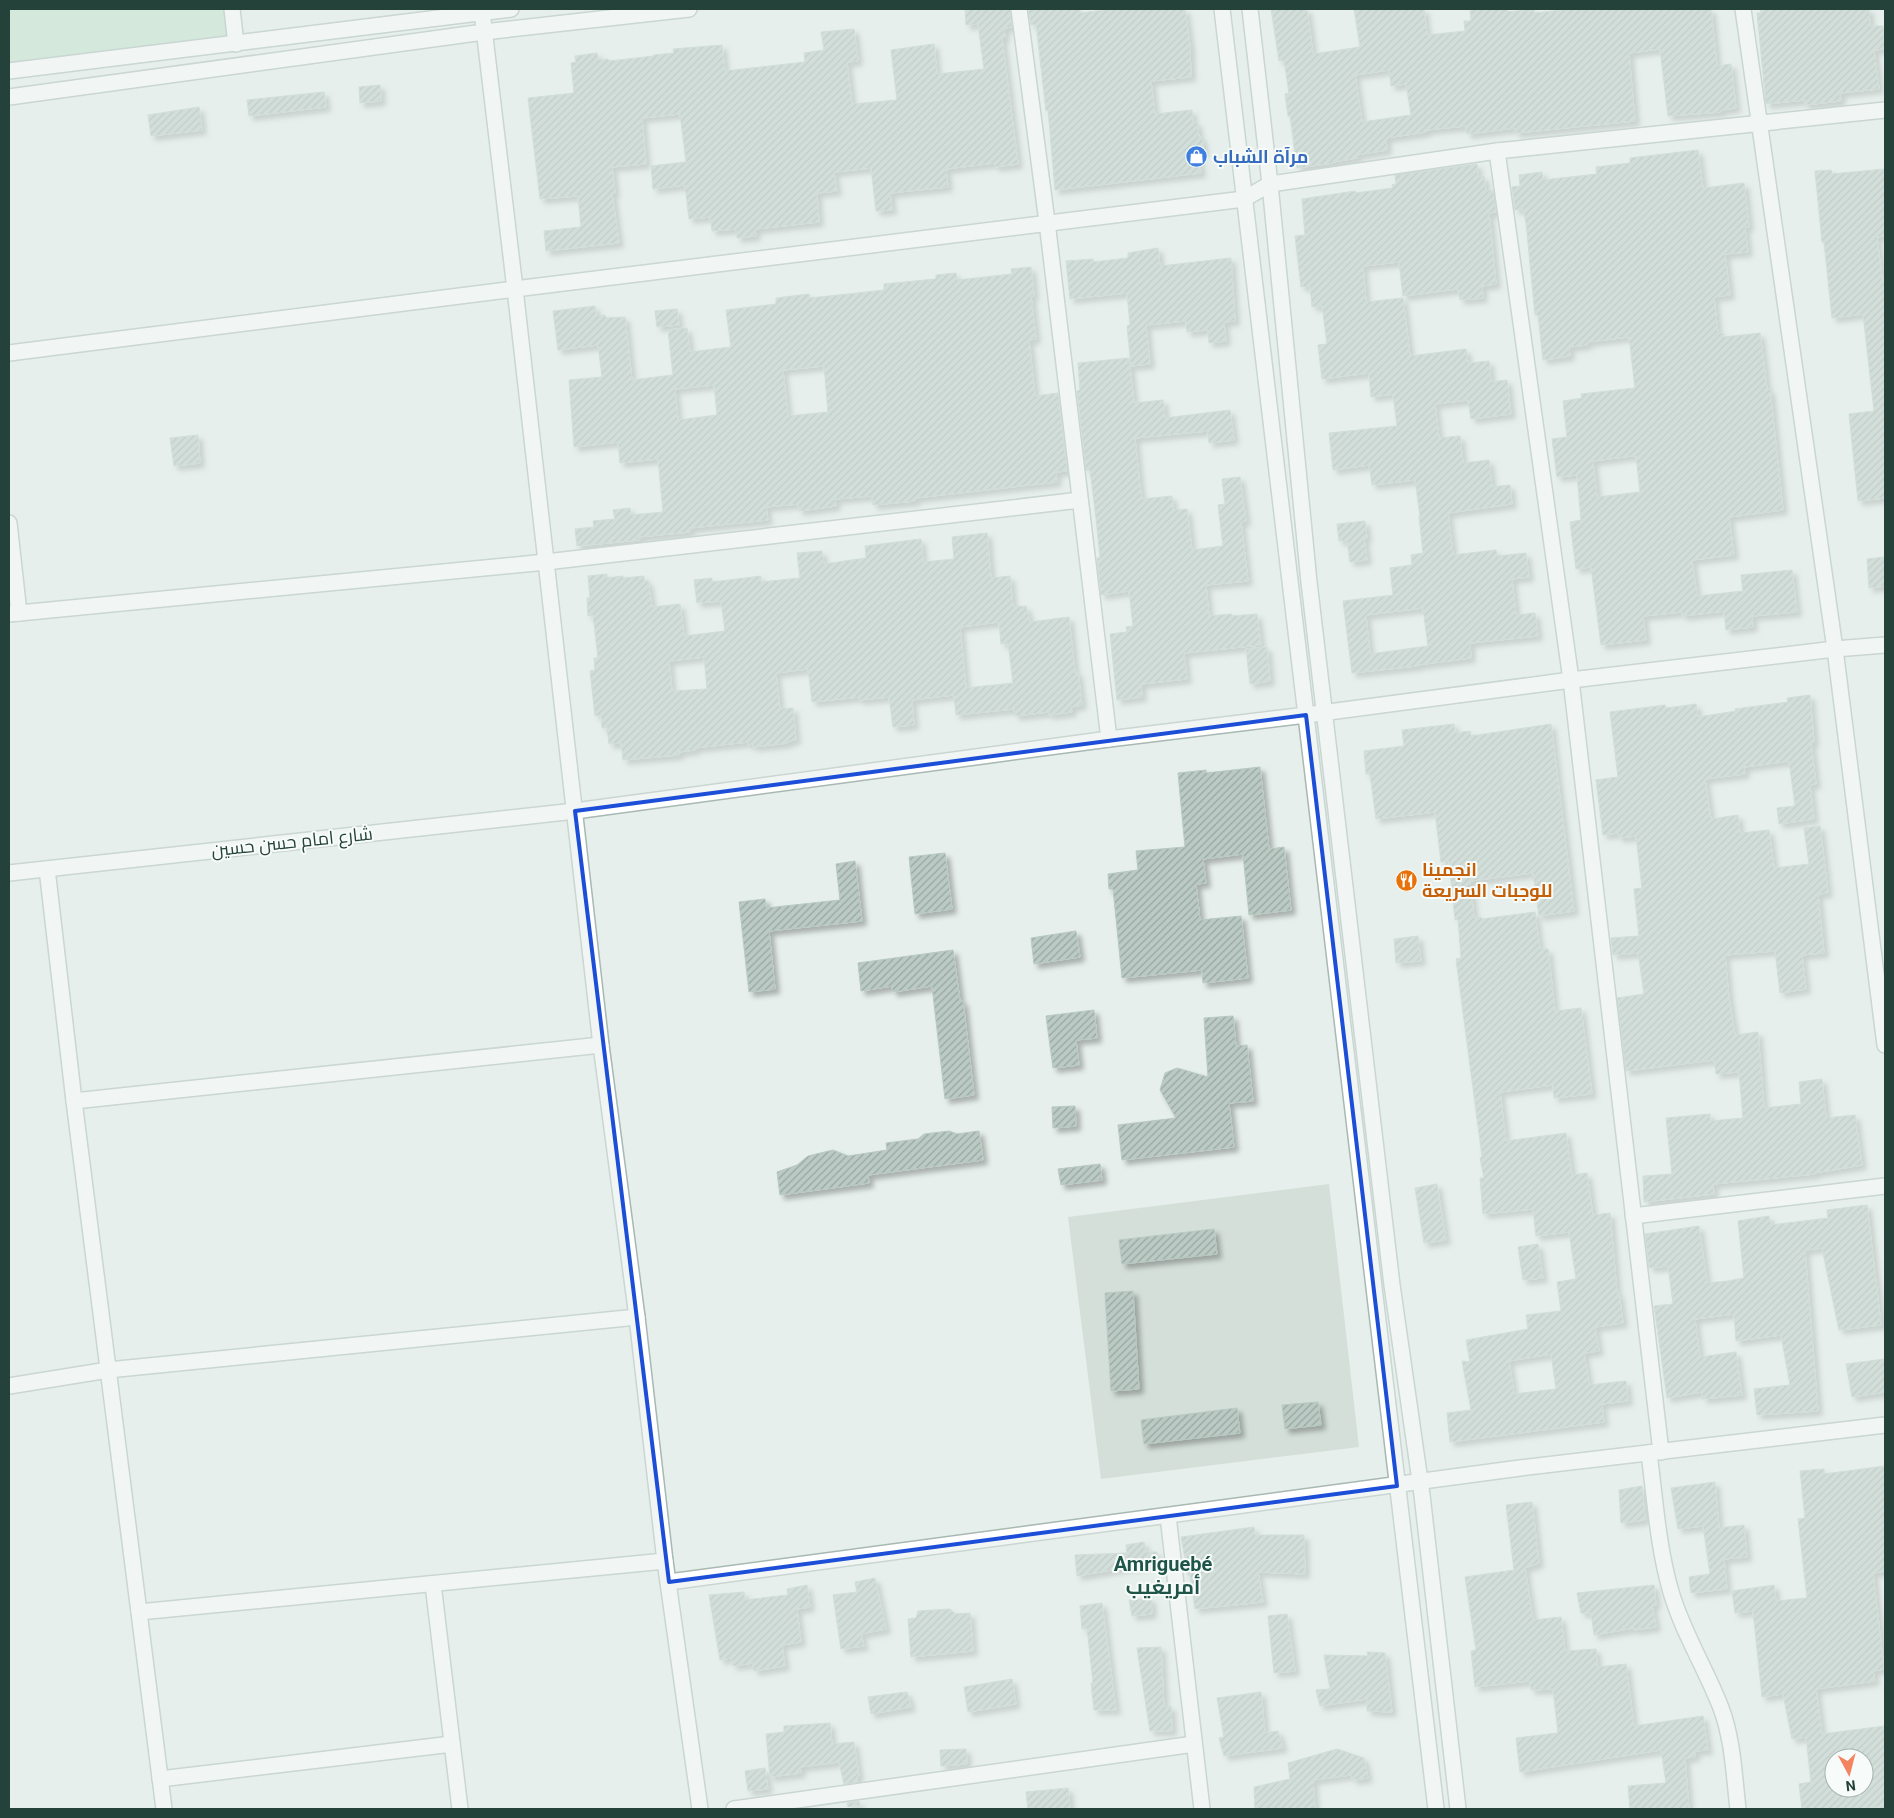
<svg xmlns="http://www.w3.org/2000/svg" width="1894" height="1818" viewBox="0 0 1894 1818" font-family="Roboto,Cairo,sans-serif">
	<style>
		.built { fill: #d4dfda }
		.green { fill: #bfe0c8 }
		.building { fill: url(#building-hatch); stroke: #b8c9c2; fill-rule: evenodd; filter: url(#shadow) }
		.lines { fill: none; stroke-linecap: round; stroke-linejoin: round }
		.minor-casing { stroke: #a8b8b2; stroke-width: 18 }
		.minor { stroke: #fff; stroke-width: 15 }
		.marked { fill: none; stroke: #1d4ed8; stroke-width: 4; stroke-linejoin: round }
		.labels { text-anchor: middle; stroke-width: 4; stroke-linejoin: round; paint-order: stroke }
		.shop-label { font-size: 18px; font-weight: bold; fill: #366cbe; stroke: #f7fbf9; text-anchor: start }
		.street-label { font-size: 18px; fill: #24423a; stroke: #f7fbf9 }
		.food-label { font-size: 18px; font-weight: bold; fill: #c56008; stroke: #f7fbf9; text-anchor: start }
		.quarter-label { font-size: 20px; font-weight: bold; fill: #1f5548; stroke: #f7fbf9 }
	</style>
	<defs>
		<pattern id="building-hatch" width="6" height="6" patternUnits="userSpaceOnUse" patternTransform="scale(1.25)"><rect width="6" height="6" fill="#bbcac4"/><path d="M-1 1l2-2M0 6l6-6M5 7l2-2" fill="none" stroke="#98a6a0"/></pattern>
		<filter id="shadow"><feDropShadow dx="4.5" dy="4.5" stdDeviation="2.5" flood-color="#0004"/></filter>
	</defs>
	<rect width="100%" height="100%" fill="#e6efeb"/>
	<path class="built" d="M1329 1184 1359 1447 1101 1479 1068 1217Z"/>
	<path class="green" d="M9 9H232L236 44 9 72Z"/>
	<g class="building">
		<path d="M965 9H1010L1012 27 1004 28 1005 37 1002 38 1018 164 995 167 994 163 946 169 948 187 890 193 892 210 876 211 871 168 834 172 837 191 817 193 819 222 755 229 756 236 737 238 736 229 712 231 710 217 689 219 685 185 653 189 651 166 686 162 680 114 642 118 646 164 612 167 615 193H612L619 243 546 251 544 231 581 227 578 196 540 199 528 98 574 93 571 63 576 62 575 56 597 53 598 60 608 59 609 61 654 56V55L674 53 673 49 722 45 725 71 805 62 804 53 824 50 821 32 854 29 858 61 847 62 852 104 897 100 891 50 934 44 937 74 984 69 978 24 966 25Z"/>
		<path d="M1028 9H1080V13L1113 9H1185L1190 46 1191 77 1151 81 1155 114 1192 110 1193 123 1197 122 1199 137H1202L1204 152 1199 153 1201 173 1055 190 1048 110 1046 111 1036 24 1031 25Z"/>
		<path d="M1271 9H1307L1313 54 1360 47 1354 9H1424L1427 35 1465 31 1464 21H1471L1470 9H1507L1508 12 1534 9V13L1573 9H1711L1717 66 1731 64 1736 108 1721 110V112L1668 116 1660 49 1629 53 1635 121 1516 133 1515 128 1467 134 1466 126 1426 130V132L1386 138 1387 150 1356 155 1357 158 1333 162V163L1297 168 1290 116H1288L1285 94 1289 93 1284 60 1279 61ZM1389 70 1391 86 1406 84 1411 115 1362 122 1355 75Z"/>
		<path d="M1760 9H1869L1870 26H1883L1885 49 1874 50 1879 89 1840 93 1841 101 1805 105V100L1766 104 1757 13H1761Z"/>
		<path d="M380 85 381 101 360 103 359 87Z"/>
		<path d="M324 92 326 107 249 116 247 100Z"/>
		<path d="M199 107 202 130 151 136 148 115Z"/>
		<path d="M1698 150 1703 188 1744 183 1749 227H1745L1748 252 1725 254 1730 295 1714 297 1718 334 1723 333 1724 337 1760 333 1767 389H1770L1783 510 1729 517 1734 555 1692 560 1697 596 1743 591 1741 575 1792 570 1797 612 1752 616 1753 627 1726 630 1724 611 1682 616V612L1643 616 1646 640 1601 645 1591 567 1576 569 1570 522 1581 520 1577 475 1557 477 1552 439 1567 437 1563 401 1582 398 1581 394 1635 388 1629 337 1587 342V345L1569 347 1570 356 1543 360 1538 315H1535L1526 223 1523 209 1515 210 1512 187 1520 186 1519 175 1542 172 1543 180 1597 174 1596 167 1630 163V158ZM1631 456H1636L1640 492 1597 497 1593 461Z"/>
		<path d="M1477 164 1478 177 1484 176 1486 191 1493 190 1496 212 1489 213 1496 284 1482 286 1483 298 1460 300 1458 289 1403 296 1399 262 1363 266 1366 302 1403 298 1410 356 1466 349 1468 363 1489 361 1491 382 1507 380 1511 414 1471 419 1468 400 1435 404 1439 438 1460 436 1463 463 1489 460 1492 487 1510 485 1512 504 1448 513 1453 555 1496 550 1497 556 1526 553 1529 577 1512 579 1516 615 1535 613 1538 636 1470 643 1471 658 1417 665V666L1352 673 1343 601 1393 595 1390 568 1412 565 1411 555 1423 553 1419 516H1420L1415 480 1372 485 1369 465 1333 470 1329 433 1397 426 1393 394 1371 397 1369 373 1322 379 1318 345 1327 344 1322 305 1312 307 1310 286 1301 287 1295 236 1305 235 1302 199 1355 191 1356 193 1393 188 1392 185 1396 184 1395 175ZM1423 608 1428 646 1370 654 1366 615Z"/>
		<path d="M1885 169V236L1877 237 1882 279H1885V498L1858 501 1849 414 1874 411 1863 314 1832 318 1824 242H1822L1815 171 1831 170 1832 174Z"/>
		<path d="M1158 248 1160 266 1231 258 1235 321 1224 322 1226 341 1209 343 1208 330 1187 332 1186 321 1146 325 1150 364 1131 366 1127 326 1130 325 1127 293 1070 299 1066 261 1093 259V262L1128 258V253Z"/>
		<path d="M1031 267 1034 296H1031L1036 339 1029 340 1035 396 1058 393 1067 471 1056 472 1057 482 915 498V501L873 505 872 496 835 499 836 506 799 511 798 504 766 507 768 520 690 528V532L639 537 640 540 577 546 575 529 594 527 593 521 615 519 613 510 630 508 631 515 663 512 658 459 620 463 618 442 574 447 569 380 602 377 598 345 558 350 553 311 595 306 596 316 605 315 606 318 625 317 632 380 673 375 668 330 687 328 690 352 731 347 726 310 776 304V298L809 294 810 298 857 293 884 290V284L936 279V275L956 273 957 280 1012 274 1011 269ZM824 366 828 412 788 416 783 370ZM714 385 717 415 678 420 675 389Z"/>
		<path d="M677 309 679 325 657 327 655 311Z"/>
		<path d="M1129 358 1134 403 1163 400 1165 418 1230 410 1234 440 1209 443 1208 431 1135 438 1140 487 1142 499 1172 496 1173 510 1187 509 1192 550 1223 546 1218 505 1225 504 1222 479 1240 477 1246 521 1241 522 1248 581 1206 585 1209 616 1232 614V616L1257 614 1261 645 1184 653 1187 679 1141 684 1142 697 1117 700 1110 634 1127 632 1126 627 1133 626 1129 591 1101 595 1097 558H1100L1096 518 1090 470H1086L1077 391 1080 390 1078 363Z"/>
		<path d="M198 435 200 463 174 466 170 438Z"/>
		<path d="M1365 521 1367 538H1364L1367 560 1350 562 1347 540 1339 541 1337 524Z"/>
		<path d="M987 533 991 578 1010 576 1013 607 1026 606 1030 622 1069 617 1075 673 1078 672 1082 705 1071 707 1072 712 1049 715V712L1015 716 1014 709 956 715 954 695 912 700 914 725 893 727 889 697 859 700V697L812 702 808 669 776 673 780 709 793 708 796 740 788 741V743L753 747V744L748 745V742L694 748 695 750 679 752V755L623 760 621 743 609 744 607 727 602 728 601 715 595 716 590 671 595 670 594 658H598L593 615 588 616 587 598H590L588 576 607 574V578L623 576V578L644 576V581H648L652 607 680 604 684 636 725 631 721 601 697 603 694 580 712 578V582L761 576V582L800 578 797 553 822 551 824 564 866 558 865 546 921 539 923 562 954 559 952 537ZM999 622 1001 644 1008 643 1013 683 966 688 960 627ZM704 657 707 689 672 691 669 661Z"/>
		<path d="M1885 557V586L1869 588 1867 559Z"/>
		<path d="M1267 647 1270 681 1250 684 1246 649Z"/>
		<path d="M1810 695 1814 742 1811 743 1816 784 1810 785 1814 819 1779 824 1777 808 1795 806 1789 761 1744 767 1745 774 1705 779 1711 819 1738 815 1740 833 1769 830 1774 868 1809 864 1804 828 1820 826 1828 893 1818 894 1824 953 1802 955 1806 989 1780 993 1775 951 1725 955 1729 998 1735 1035 1758 1032 1764 1108 1801 1104 1799 1082 1822 1079 1826 1118 1855 1115 1862 1165 1814 1173 1815 1174 1713 1184 1714 1194 1644 1202 1643 1176 1672 1174 1666 1118 1710 1114V1121L1743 1118 1739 1072 1716 1074 1714 1060 1626 1071 1617 998 1644 994 1638 953 1613 955 1611 938 1639 936 1634 889 1642 888 1636 836 1619 838 1618 833 1603 835 1596 780 1618 777 1610 712 1665 705 1666 708 1696 704 1698 717 1736 711 1735 709 1788 702 1787 698Z"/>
		<path d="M1454 724 1455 733 1470 731 1471 736 1551 724 1574 911 1539 916 1533 873 1470 881 1474 918 1481 917 1482 919 1535 912 1540 949H1548L1555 1011 1581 1008 1592 1094 1554 1098 1553 1085 1500 1092 1506 1141 1566 1133 1572 1175 1587 1173 1593 1215 1610 1213 1617 1293H1619L1623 1323 1595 1327 1599 1351 1584 1353 1589 1385 1626 1381 1628 1401 1602 1404 1604 1422 1450 1442 1447 1413 1471 1410 1462 1361 1470 1362 1466 1340 1528 1329 1526 1315 1561 1311 1557 1282 1576 1279 1569 1232 1536 1236 1533 1209 1483 1214 1480 1178H1484L1480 1158 1482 1157 1456 959 1461 958 1458 919 1455 920 1449 861 1441 862 1435 812 1376 819 1370 774H1366L1364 751 1404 746 1402 730ZM1551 1354 1556 1389 1514 1394 1509 1361Z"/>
		<path d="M1260 767 1269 849 1284 847 1291 910 1249 915 1243 854 1203 859 1206 883 1196 884 1200 920 1241 916 1248 978 1203 983 1202 970 1122 978 1113 889H1109L1108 874 1138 870 1136 851 1185 847 1178 773 1206 770V773Z"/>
		<path d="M945 853 952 909 915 914 909 857Z"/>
		<path d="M855 861 862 921 769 931 775 989 749 992 739 902 765 899 766 908 840 900 836 864Z"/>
		<path d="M1076 931 1080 957 1034 964 1031 938Z"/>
		<path d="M1418 936 1421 961 1396 963 1394 939Z"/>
		<path d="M953 950 960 1001H963L974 1095 945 1099 932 986 893 992 892 986 861 991 858 963Z"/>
		<path d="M1094 1010 1097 1038 1076 1040 1079 1065 1053 1068 1046 1016Z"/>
		<path d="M1233 1016 1236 1046 1247 1045 1253 1101 1229 1103 1234 1147 1122 1160 1118 1125 1176 1118 1160 1090 1165 1073 1177 1068 1208 1077 1204 1018Z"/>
		<path d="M1075 1106 1076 1126 1053 1128 1052 1107Z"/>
		<path d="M949 1131 957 1134 979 1131 983 1160 868 1175 869 1183 780 1195 777 1172 797 1165 808 1156 833 1150 848 1156 887 1150 886 1143 918 1139 924 1134Z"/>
		<path d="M1100 1164 1102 1180 1061 1185 1058 1169Z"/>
		<path d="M1437 1184 1446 1240 1424 1243 1415 1188Z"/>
		<path d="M1867 1205 1881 1325 1839 1330 1822 1248 1805 1250 1818 1411 1757 1415 1754 1389 1790 1385 1781 1335 1736 1341 1734 1314 1695 1319 1700 1357 1736 1352 1742 1395 1703 1399 1702 1392 1667 1398 1654 1306 1673 1304 1668 1266 1649 1268 1645 1234 1699 1226 1707 1283 1728 1281 1744 1278 1738 1221 1769 1216 1771 1225 1828 1218 1827 1210Z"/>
		<path d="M1214 1229 1217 1254 1122 1264 1119 1240Z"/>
		<path d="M1538 1244 1543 1278 1523 1280 1518 1247Z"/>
		<path d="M1133 1291 1139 1389 1111 1391 1105 1293Z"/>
		<path d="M1885 1359V1392L1852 1397 1846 1364Z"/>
		<path d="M1318 1402 1321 1425 1285 1429 1282 1405Z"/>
		<path d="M1237 1408 1240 1433 1144 1444 1141 1420Z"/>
		<path d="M1885 1466V1571L1873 1573 1884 1669 1873 1671 1875 1681 1816 1689 1822 1734 1885 1726V1806L1860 1809H1802L1799 1784 1811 1782 1806 1737 1792 1739 1783 1694 1762 1697 1753 1611 1735 1613 1732 1591 1774 1585 1776 1601 1807 1598 1798 1519 1805 1518 1800 1471 1824 1469V1474ZM1834 1758H1864V1788H1834Z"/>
		<path d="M1715 1482 1719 1528 1744 1525 1747 1557 1724 1559 1727 1589 1691 1593 1689 1577 1710 1574 1703 1526 1678 1529 1671 1488Z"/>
		<path d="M1642 1486 1645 1520 1621 1523 1619 1490Z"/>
		<path d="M1532 1502 1539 1563 1525 1568 1533 1620 1561 1617 1565 1651 1596 1649 1597 1667 1626 1664 1634 1726 1703 1716 1708 1750 1695 1751V1757L1685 1758 1689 1809H1630L1628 1786 1666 1783 1661 1750 1520 1772 1516 1738 1558 1733 1553 1689 1531 1690 1530 1681 1475 1687 1471 1651 1476 1650 1465 1577 1514 1570 1506 1505Z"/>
		<path d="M1254 1527 1255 1535H1304L1305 1574 1258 1572 1263 1602 1195 1609 1190 1575H1188L1181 1537Z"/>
		<path d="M1144 1542 1146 1552H1157L1158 1562 1077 1576 1075 1555 1127 1553 1126 1545Z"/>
		<path d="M875 1578 886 1629 861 1634 864 1646 841 1649 833 1595 857 1592 855 1582Z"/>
		<path d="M807 1585 810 1607 797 1609 801 1642 782 1645 785 1666 754 1671 753 1663 733 1666 731 1658 720 1660 709 1595 744 1592 745 1600 788 1595 787 1589Z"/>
		<path d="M1654 1585 1656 1605H1652L1656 1627 1634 1630V1628L1594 1635 1591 1613H1581L1577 1593Z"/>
		<path d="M1151 1598 1152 1614 1132 1616 1129 1600Z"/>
		<path d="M1102 1603 1116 1710H1094L1091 1683H1093L1087 1628 1082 1629 1080 1606Z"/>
		<path d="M950 1609 955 1614 970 1613 973 1651 911 1657 908 1619 916 1618 918 1611Z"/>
		<path d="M1287 1614 1295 1671 1274 1673 1268 1616Z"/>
		<path d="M1161 1647 1164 1707 1171 1706 1172 1731H1150L1137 1648Z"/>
		<path d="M1367 1652 1385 1653 1392 1712 1367 1711V1699L1320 1706 1316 1690 1330 1689 1324 1655 1368 1656Z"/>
		<path d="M1012 1679 1016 1704 968 1712 964 1687Z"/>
		<path d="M907 1692 911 1707 871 1714 868 1697Z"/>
		<path d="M1261 1692 1265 1733 1278 1731 1283 1748 1224 1756 1219 1738 1224 1737 1217 1698Z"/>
		<path d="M830 1723 832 1744 854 1742 859 1776H857V1782L844 1784 839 1762 800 1767 801 1773 770 1777 766 1734 784 1732V1726Z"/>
		<path d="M966 1749 967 1764 941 1766 940 1750Z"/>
		<path d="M1337 1749 1364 1758 1368 1778 1353 1780 1351 1775 1313 1780 1315 1809H1255L1254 1787 1290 1779 1288 1763Z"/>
		<path d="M765 1768 768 1789 748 1791 745 1771Z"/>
		<path d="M1068 1788 1070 1809H1028L1026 1792Z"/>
		<path d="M859 1801 860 1805 848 1807 847 1803Z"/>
	</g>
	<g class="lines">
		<defs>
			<g id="minor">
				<path d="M232 9 236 44"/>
				<path d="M1019 9 1047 222 1109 739"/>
				<path d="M1222 9 1436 1809"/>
				<path d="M1250 9 1270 184 1309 582 1392 1285 1422 1495 1458 1809"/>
				<path d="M1743 9 1835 649 1885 1045"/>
				<path d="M482 12 515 289 601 1045 637 1317 665 1561 700 1809"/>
				<path d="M9 71 511 9"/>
				<path d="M9 97 484 32 689 9"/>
				<path d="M1497 151 1571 680 1661 1452"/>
				<path d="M9 353 515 289 1244 199 1270 184 1497 151 1885 110"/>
				<path d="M9 523 19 613"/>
				<path d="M9 614 546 562 1080 500"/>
				<path d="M47 869 74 1101 164 1809"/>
				<path d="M9 873 575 811 1109 739 1306 715 1571 680 1835 649 1885 645"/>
				<path d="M74 1101 601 1045"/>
				<path d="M1633 1216 1885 1186"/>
				<path d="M9 1386 108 1370 637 1317"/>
				<path d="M1649 1453C1655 1499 1658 1548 1671 1592 1683 1633 1706 1669 1721 1708 1733 1740 1734 1775 1738 1809"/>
				<path d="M1168 1516 1202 1809"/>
				<path d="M669 1582 1520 1468 1885 1425"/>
				<path d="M433 1584 460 1809"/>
				<path d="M139 1612 665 1561"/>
				<path d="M160 1779 452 1744"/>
				<path d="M734 1809 1194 1744"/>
			</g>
		</defs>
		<use href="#minor" class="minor-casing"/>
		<use href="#minor" class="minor"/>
	</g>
	<path d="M0 0H1894V1818H0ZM1306 715 1397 1486 669 1582 575 811Z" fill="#e6efeb" fill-opacity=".55" fill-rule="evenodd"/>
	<path class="marked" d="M1306 715 1397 1486 669 1582 575 811Z"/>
	<defs>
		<symbol id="shop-disc" viewBox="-11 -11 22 22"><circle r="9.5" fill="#3f7fe0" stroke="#f7fbf9"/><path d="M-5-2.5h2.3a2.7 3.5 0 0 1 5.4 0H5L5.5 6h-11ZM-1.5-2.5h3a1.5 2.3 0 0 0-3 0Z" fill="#fff"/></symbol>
		<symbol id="restaurant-disc" viewBox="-11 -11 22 22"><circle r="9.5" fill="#e8710a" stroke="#f7fbf9"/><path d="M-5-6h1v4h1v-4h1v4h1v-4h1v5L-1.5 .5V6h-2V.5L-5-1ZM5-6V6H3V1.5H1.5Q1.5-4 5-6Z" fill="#fff"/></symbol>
	</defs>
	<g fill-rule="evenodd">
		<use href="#shop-disc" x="1184" y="144" width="25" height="25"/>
		<use href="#restaurant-disc" x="1394" y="868" width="25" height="25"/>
	</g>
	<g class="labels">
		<g class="shop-label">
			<text x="1213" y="163">مرآة الشباب</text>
		</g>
		<g class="street-label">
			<text transform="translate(292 842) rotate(-6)" y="6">شارع امام حسن حسين</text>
		</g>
		<g class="food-label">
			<text x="1422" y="876">انجمينا<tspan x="1422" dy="21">للوجبات السريعة</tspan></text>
		</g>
		<g class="quarter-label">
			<text x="1163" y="1571">Amriguebé<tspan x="1163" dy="23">أمريغيب</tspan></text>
		</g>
	</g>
	<rect width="1894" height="1818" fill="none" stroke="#24423a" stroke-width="20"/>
	<g transform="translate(1849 1773) rotate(173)"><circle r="24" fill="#f7fbf9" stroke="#a3b1ad"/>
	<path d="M0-4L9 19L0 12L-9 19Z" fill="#f4845f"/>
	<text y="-8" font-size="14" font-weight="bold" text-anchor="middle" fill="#24423a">N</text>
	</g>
</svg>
